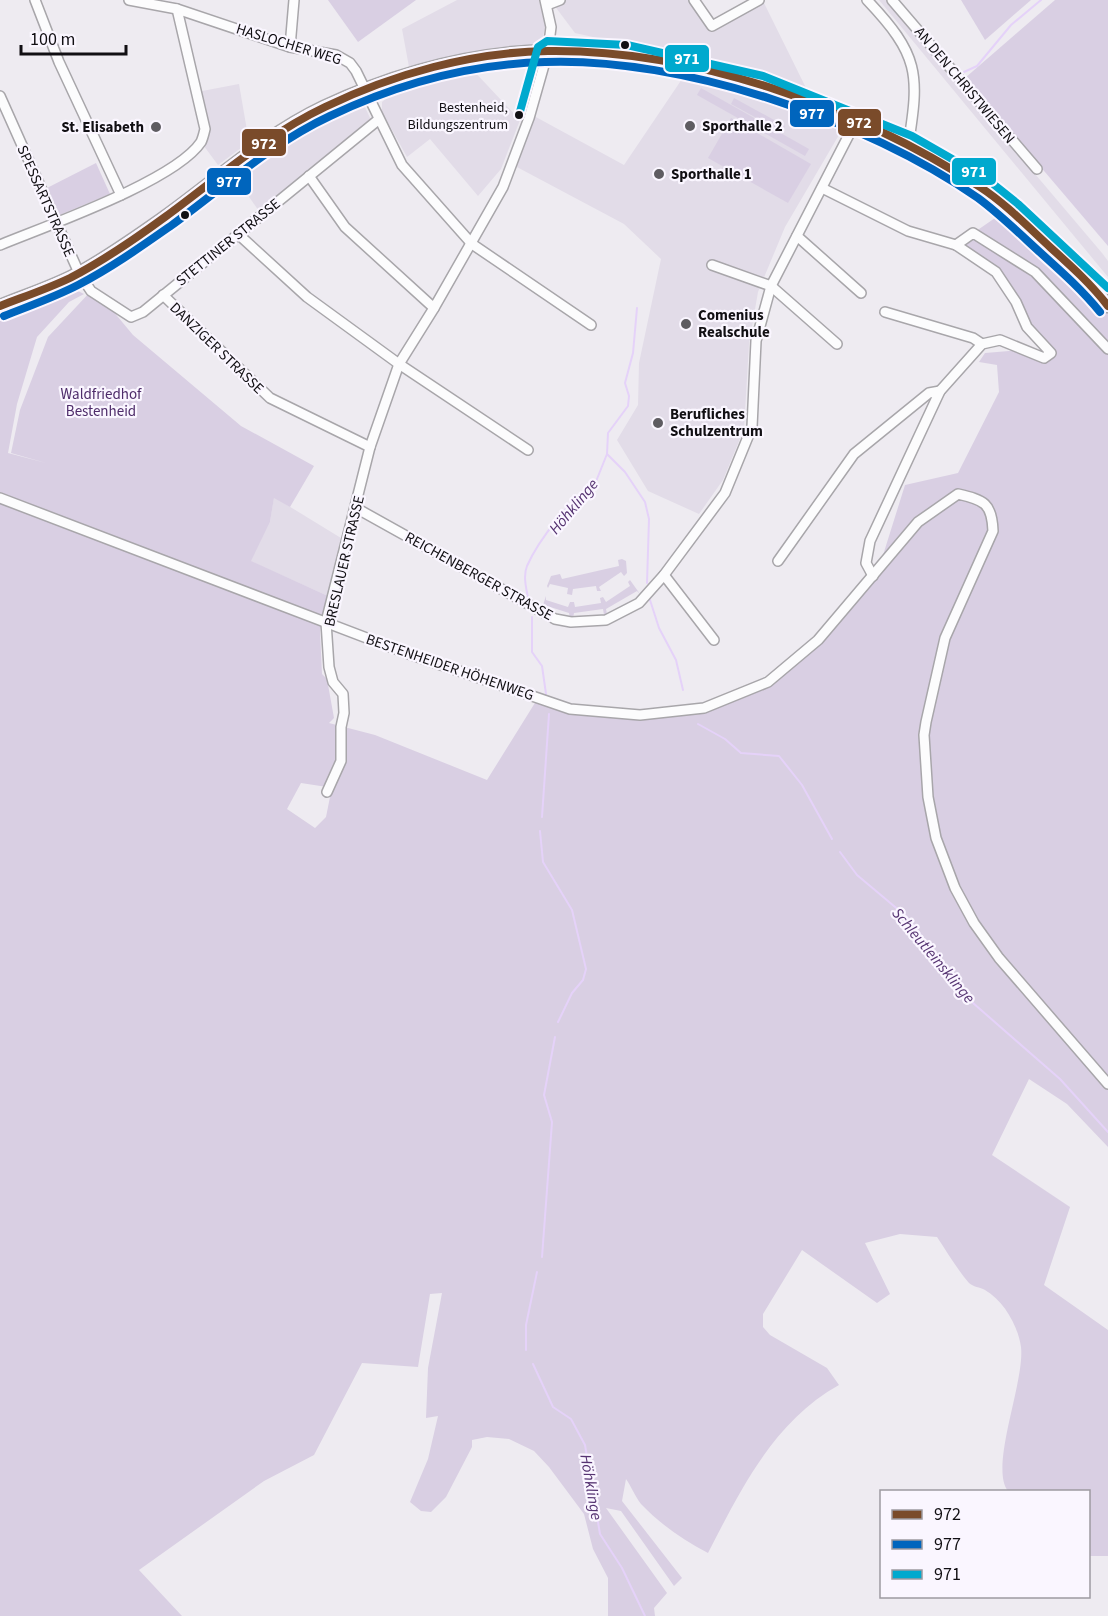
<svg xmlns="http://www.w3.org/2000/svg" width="1108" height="1616" viewBox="0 0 1108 1616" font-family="'Source Sans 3',sans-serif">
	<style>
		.built { fill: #e2dce8 }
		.green { fill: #d9cfe3; fill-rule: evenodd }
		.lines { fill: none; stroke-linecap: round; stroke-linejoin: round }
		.stream { stroke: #e5d2f9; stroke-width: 2 }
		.minor-casing { stroke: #a8a6aa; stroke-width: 12 }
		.major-casing { stroke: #a8a6aa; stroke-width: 15 }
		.minor { stroke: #fcfcfd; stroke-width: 9 }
		.major { stroke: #fcfcfd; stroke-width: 12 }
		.bus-1-casing { stroke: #faf6ff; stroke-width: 12 }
		.bus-2-casing { stroke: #faf6ff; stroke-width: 12 }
		.bus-3-casing { stroke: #faf6ff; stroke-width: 12 }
		.bus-1 { stroke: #7a4b2a; stroke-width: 8 }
		.bus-2 { stroke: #0065bd; stroke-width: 8 }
		.bus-3 { stroke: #00a9ce; stroke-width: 8 }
		.bus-dot { fill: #110f13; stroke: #faf6ff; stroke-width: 2 }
		.poi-dot { fill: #5e5c61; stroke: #faf6ff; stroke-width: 2 }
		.labels { text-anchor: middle; stroke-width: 4.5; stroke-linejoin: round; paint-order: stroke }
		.bus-label { font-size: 14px; fill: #110f13; stroke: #faf6ff; text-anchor: end }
		.street-label { font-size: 15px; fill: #110f13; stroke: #faf6ff }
		.poi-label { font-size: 15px; font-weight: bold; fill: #110f13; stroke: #faf6ff; text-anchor: start }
		.park-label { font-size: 15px; fill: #4e2c6a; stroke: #faf6ff }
		.water-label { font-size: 16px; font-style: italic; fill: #563472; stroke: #faf6ff }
		.line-badge { stroke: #faf6ff; stroke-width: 2 }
		.badge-label { font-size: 16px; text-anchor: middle; font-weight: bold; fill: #fff }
	</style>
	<rect width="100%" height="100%" fill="#eeebf1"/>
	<g class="built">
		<path d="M457 0H539L545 26 543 37 539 42 530 45 462 55 409 67 402 29Z"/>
		<path d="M566 0H689L712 32 764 3 808 92 732 68 575 33 554 5Z"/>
		<path d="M879 0H886L901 16 1102 253 1108 261V277Z"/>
		<path d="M471 68 520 120 501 169 478 196 430 139 407 157 382 112V102L399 88 417 79Z"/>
		<path d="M682 79 769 95 843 128 785 227 758 292 749 344 744 429 723 480 699 514 648 491 617 440 638 405 639 363 661 259 624 224 515 166 534 116 624 165Z"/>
		<path d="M239 84 249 142 218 165 201 142 205 129 197 92Z"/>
		<path d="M356 100 363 103 371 120 259 211 232 173 274 141 318 116Z"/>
		<path d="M274 497 341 538 328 596 250 561 270 522Z"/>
	</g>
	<g class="green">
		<path d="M328 0H416L358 42Z"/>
		<path d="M961 0H1031L985 40Z"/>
		<path d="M1055 0H1108V246L965 78Z"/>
		<path d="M701 88 809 149 805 156 697 95Z"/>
		<path d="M734 98 785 126 782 132 731 104Z"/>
		<path d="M731 118 811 164 788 203 708 158Z"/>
		<path d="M96 163 110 194 57 216 45 189Z"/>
		<path d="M1008 209 1108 306V1147L1067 1104 1029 1079 992 1155 1070 1207 1044 1285 1108 1330V1556H1089L1088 1492 1008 1491C989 1467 1025 1382 1021 1347 1018 1326 1004 1301 985 1290 980 1287 973 1287 969 1283 957 1269 947 1252 937 1237L900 1234 865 1243 890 1294 877 1303 802 1250 763 1314V1327L770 1335 827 1368 839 1385C774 1421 741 1489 708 1553 683 1540 660 1524 641 1504 635 1496 631 1486 626 1479L622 1501 682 1578 674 1586 621 1511 606 1508 667 1593 654 1608 655 1616H608V1578L593 1549 584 1514 549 1467 534 1451 509 1439 487 1437 472 1440V1447L446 1497 431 1512 421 1511 410 1502 428 1459 438 1416 426 1418 428 1368 442 1293 430 1294 418 1367 362 1363 314 1455 264 1481 139 1570 182 1616H0V321L66 292 76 290 84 294 69 302 37 337 17 404 8 453 46 463 11 453 20 410 48 337 91 291 103 299 133 335 241 426 314 466 290 507 274 498 270 522 251 561 328 596 320 631 322 674 327 679 334 718 329 723 375 735 487 780 538 698 570 709 640 715 704 708 768 682 804 655 879 568 905 485 958 473 999 392 997 365 979 362 985 353 1022 350 1049 357 996 272 956 245ZM301 783 327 787 331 792 326 817 315 828 287 809Z"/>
		<path d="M622 559 626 561 627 573 624 576 621 572 599 587 601 591H597L596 586 573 589 572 595 567 594 568 588 550 584 548 588 547 586 551 576 560 574 562 579 619 566 618 560Z"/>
		<path d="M630 580 640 594 637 591 606 609 607 614 604 615 603 609 574 613 573 618H570L569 613 547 606 545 610 542 608 546 596V600L568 607 570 602H574L575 607 601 603 600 598 603 597 606 602 630 586 628 582Z"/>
	</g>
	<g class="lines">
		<g class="stream">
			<path d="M964 72 977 66 1011 25 1041 0"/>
			<path d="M607 454 625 472 645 502 649 519 647 583"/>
			<path d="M528 598C526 587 523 576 527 566 538 541 572 496 595 484L607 454 608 433 628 406 629 396 625 383 633 353 637 308"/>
			<path d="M650 600 659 628 676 660 683 690"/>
			<path d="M532 617V652L542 666 546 694"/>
			<path d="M698 724 725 739 741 753 779 756 802 785 832 839"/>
			<path d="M542 817 549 714"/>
			<path d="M540 831 543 862 572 910 586 969 583 980 572 993 558 1022"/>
			<path d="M840 852 857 875 907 917 973 1003 1060 1079 1108 1132"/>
			<path d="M542 1257 552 1122 544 1095 555 1037"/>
			<path d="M526 1350V1325L537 1272"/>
			<path d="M533 1364 553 1407 571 1419 585 1445 600 1534 622 1568 645 1616"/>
		</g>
		<defs>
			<g id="minor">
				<path d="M35 0 59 62 121 195"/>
				<path d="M129 0 177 9 290 47 336 55 350 63 356 71 402 165 472 244 591 325"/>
				<path d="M694 0 712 26 759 0"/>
				<path d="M867 0C919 55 920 73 908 146"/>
				<path d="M892 0 1037 169"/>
				<path d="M547 5 560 0"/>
				<path d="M290 47 294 0"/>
				<path d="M0 96 79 273 91 291 131 317 143 312 378 120"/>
				<path d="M309 176 345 227 434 308"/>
				<path d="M822 188 908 231 956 245"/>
				<path d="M238 234 307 297 399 364 528 450"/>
				<path d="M797 236 861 293"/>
				<path d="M0 245C46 226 175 181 201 142 203 138 204 133 205 129L177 9"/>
				<path d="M712 265 771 286 837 344"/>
				<path d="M163 295 270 398 370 447"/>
				<path d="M885 312 973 338 982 344"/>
				<path d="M0 498 406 653 503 686 570 709 640 715 704 708 768 682 818 640 918 522 958 494C984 500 992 503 993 531L945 638 926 722 924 735 928 797 936 838 955 888 974 923 999 958 1108 1084"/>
				<path d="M356 508 555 619 571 622 606 620 639 603 664 575 725 493 752 427 756 341 771 286 855 123"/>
				<path d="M778 561 854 454 929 393 940 391"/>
				<path d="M664 575 714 640"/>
				<path d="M873 576 866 563 870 541 940 391 982 344 1000 340 1044 358 1051 353 1027 327 1016 302 996 272 956 245 973 233 1035 272 1108 349"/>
				<path d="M327 792 341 761V727L344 713 343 694 333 682 329 667 326 622 370 447 399 364 434 308 503 187 529 118 548 51 551 27 545 0"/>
			</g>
			<path id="major" d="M0 306C27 295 56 286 81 272 110 256 138 236 165 217 218 179 265 135 324 107 394 74 471 53 548 51 682 47 869 113 980 187 1005 204 1028 227 1051 248 1072 267 1092 284 1108 306"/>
		</defs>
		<use href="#minor" class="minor-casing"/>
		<use href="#major" class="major-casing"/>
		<use href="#minor" class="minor"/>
		<use href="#major" class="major"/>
		<defs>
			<path id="bus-1" d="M0 306C23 297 47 289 70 278 103 261 135 239 165 217 217 179 266 135 325 107 393 74 472 52 548 51 694 49 859 108 980 187 1006 204 1028 227 1051 248 1071 266 1091 284 1108 306"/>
			<path id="bus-2" d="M4 316C29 306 55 297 78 285 111 268 142 246 172 225 224 187 272 143 330 116 397 84 471 64 545 62 682 57 866 120 978 198 1001 215 1022 236 1043 255 1063 273 1083 291 1100 312"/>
			<path id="bus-3" d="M519 115 538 47 547 41 627 45 763 76 912 136 987 179 1018 204 1108 288"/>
		</defs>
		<use href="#bus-1" class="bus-1-casing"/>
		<use href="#bus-2" class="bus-2-casing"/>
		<use href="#bus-3" class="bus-3-casing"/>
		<use href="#bus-1" class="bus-1"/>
		<use href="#bus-2" class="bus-2"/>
		<use href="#bus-3" class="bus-3"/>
	</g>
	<g class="bus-dot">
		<circle cx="625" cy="45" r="5"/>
		<circle cx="519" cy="115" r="5"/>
		<circle cx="185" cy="215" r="5"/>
	</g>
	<g class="poi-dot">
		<circle cx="690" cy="126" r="6"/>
		<circle cx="156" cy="127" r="6"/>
		<circle cx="659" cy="174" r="6"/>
		<circle cx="686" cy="324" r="6"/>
		<circle cx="658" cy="423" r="6"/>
	</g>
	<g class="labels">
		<g class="bus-label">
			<text x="508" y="112">Bestenheid,<tspan x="508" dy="17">Bildungszentrum</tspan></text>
		</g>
		<g class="street-label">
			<text transform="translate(289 44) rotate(17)" y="5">HASLOCHER WEG</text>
			<text transform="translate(965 85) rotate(50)" y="5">AN DEN CHRISTWIESEN</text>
			<text transform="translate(46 201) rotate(66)" y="5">SPESSARTSTRASSE</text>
			<text transform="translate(228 242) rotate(-39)" y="5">STETTINER STRASSE</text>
			<text transform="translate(217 348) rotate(44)" y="5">DANZIGER STRASSE</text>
			<text transform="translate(344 561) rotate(-77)" y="5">BRESLAUER STRASSE</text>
			<text transform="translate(479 576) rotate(29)" y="5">REICHENBERGER STRASSE</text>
			<text transform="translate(450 667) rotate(19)" y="5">BESTENHEIDER HÖHENWEG</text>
		</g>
		<g class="poi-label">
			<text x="702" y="131">Sporthalle 2</text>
			<text x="144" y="132" text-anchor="end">St. Elisabeth</text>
			<text x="671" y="179">Sporthalle 1</text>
			<text x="698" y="320">Comenius<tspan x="698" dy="17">Realschule</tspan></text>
			<text x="670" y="419">Berufliches<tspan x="670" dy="17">Schulzentrum</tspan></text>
		</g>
		<g class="park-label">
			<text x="101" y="399">Waldfriedhof<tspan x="101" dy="17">Bestenheid</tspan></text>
		</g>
		<g class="water-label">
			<text transform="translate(573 506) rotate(-50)" y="6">Höhklinge</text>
			<text transform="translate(934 955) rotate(50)" y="6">Schleutleinsklinge</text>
			<text transform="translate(592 1487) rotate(80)" y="6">Höhklinge</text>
		</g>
	</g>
	<g class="line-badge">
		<rect x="664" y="44" width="46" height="29" rx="6" fill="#00a9ce"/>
		<rect x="789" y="99" width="46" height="29" rx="6" fill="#0065bd"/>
		<rect x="837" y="108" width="45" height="29" rx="6" fill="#7a4b2a"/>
		<rect x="241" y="128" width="46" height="29" rx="6" fill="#7a4b2a"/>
		<rect x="951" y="157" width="46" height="29" rx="6" fill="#00a9ce"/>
		<rect x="206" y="167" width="46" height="29" rx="6" fill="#0065bd"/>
	</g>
	<g class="badge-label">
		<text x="687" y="64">971</text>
		<text x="812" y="119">977</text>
		<text x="859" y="128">972</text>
		<text x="264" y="149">972</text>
		<text x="974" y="177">971</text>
		<text x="229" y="187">977</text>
	</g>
	<rect x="880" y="1490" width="210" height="108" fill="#faf6ff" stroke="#9d9aa1" stroke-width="1.5"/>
	<rect x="892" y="1510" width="30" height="9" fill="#7a4b2a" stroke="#9d9aa1" stroke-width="1.5"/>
	<text x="934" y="1520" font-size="18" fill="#110f13">972</text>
	<rect x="892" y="1540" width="30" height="9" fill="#0065bd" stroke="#9d9aa1" stroke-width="1.5"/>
	<text x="934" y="1550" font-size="18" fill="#110f13">977</text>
	<rect x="892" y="1570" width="30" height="9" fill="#00a9ce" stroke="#9d9aa1" stroke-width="1.5"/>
	<text x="934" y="1580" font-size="18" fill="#110f13">971</text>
	<path d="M21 45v9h105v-9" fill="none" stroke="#110f13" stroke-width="3"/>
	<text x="30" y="45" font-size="18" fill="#110f13" stroke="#faf6ff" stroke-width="4.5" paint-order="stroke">100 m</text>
</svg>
